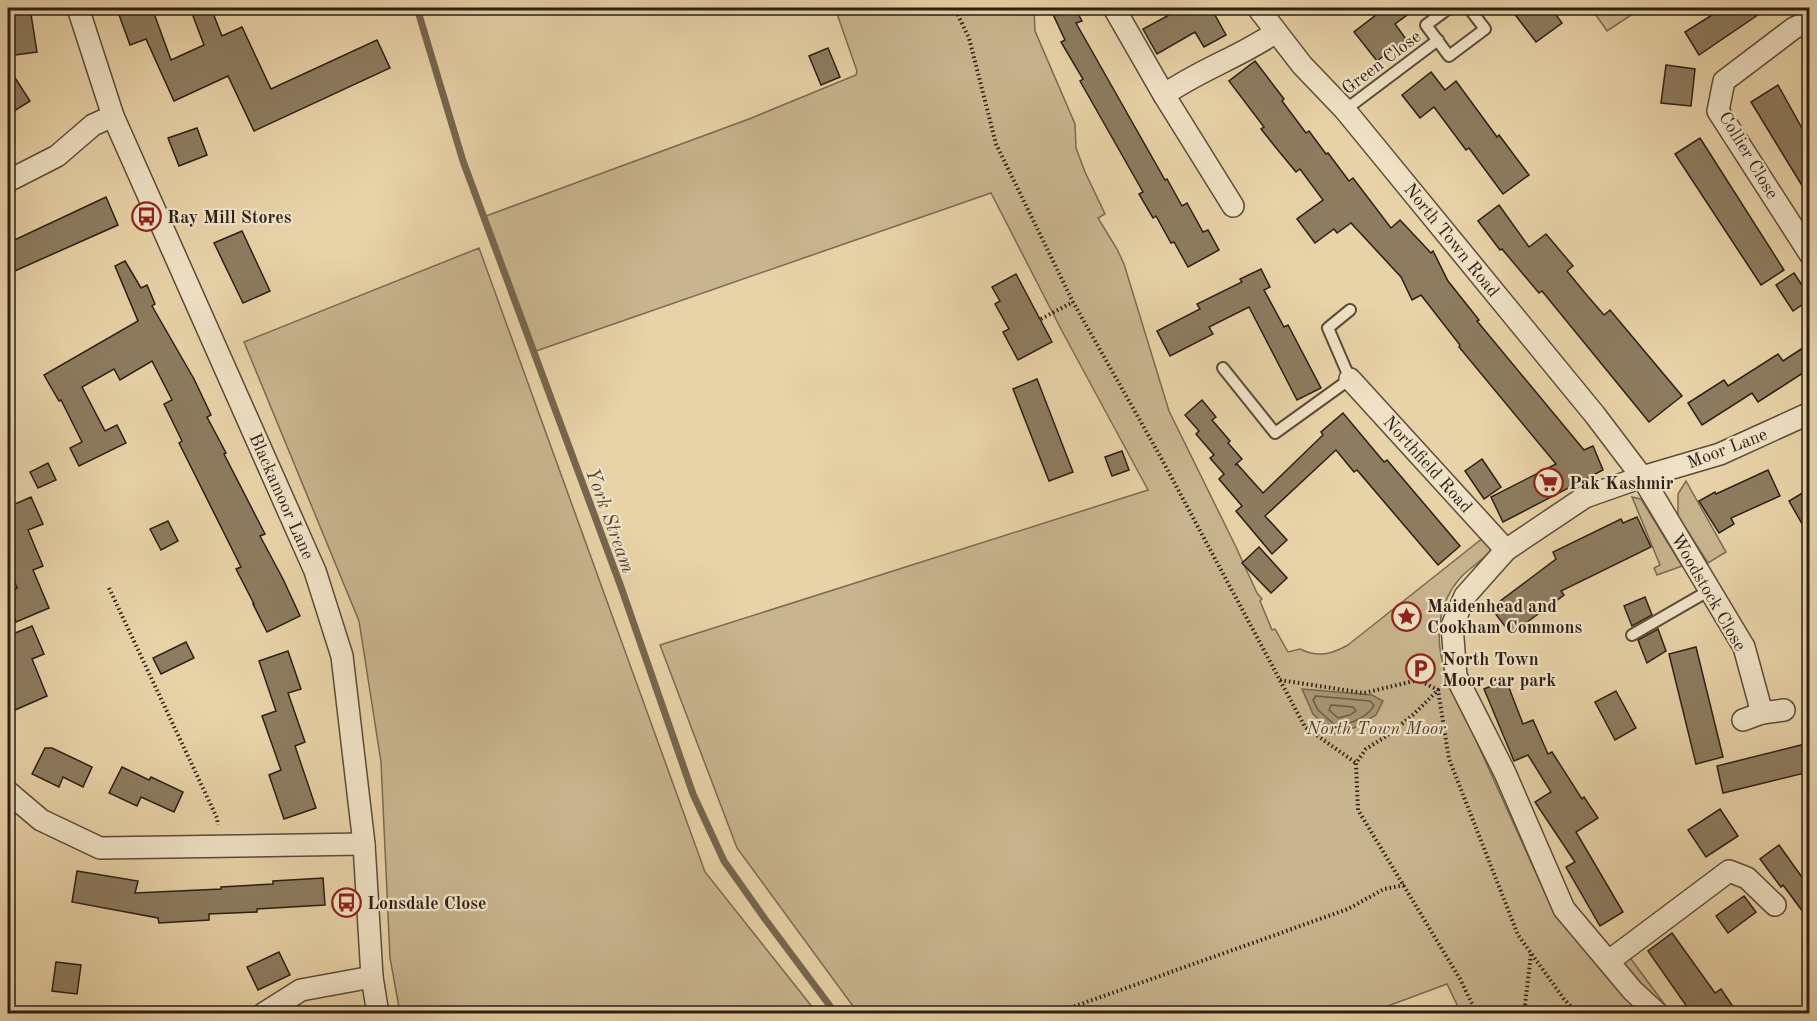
<svg xmlns="http://www.w3.org/2000/svg" width="1817" height="1021" viewBox="0 0 1817 1021" font-family="'Old Standard TT',serif">
	<style>
		.green { fill: #c8b48e; stroke: #7a6a51; stroke-width: 1.5 }
		.water { fill: #a89575; stroke: #76664e; stroke-width: 1.5 }
		.lines { fill: none; stroke-linecap: round; stroke-linejoin: round }
		.shore { stroke: #6a5a44; stroke-width: 1.5 }
		.stream { stroke: #76664e; stroke-width: 7 }
		.building { fill: #8d7c60; stroke: #2b1f14; stroke-width: 1.5 }
		.lane-casing { stroke: #5a4c39; stroke-width: 14 }
		.street-casing { stroke: #5a4c39; stroke-width: 24 }
		.path { stroke: #2b1f14; stroke-width: 4; stroke-dasharray: 1.5 3; stroke-linecap: butt }
		.lane { stroke: #f0e2c6; stroke-width: 10 }
		.street { stroke: #f0e2c6; stroke-width: 21 }
		.labels { text-anchor: middle; stroke-width: 4.5; stroke-linejoin: round; paint-order: stroke }
		.street-label { font-size: 18px; fill: #2b1f14; stroke: #f0e2c6 }
		.poi-label { font-size: 18px; font-weight: bold; fill: #2b1f14; stroke: #f0e2c6; text-anchor: start }
		.park-label { font-size: 18px; font-style: italic; fill: #524432; stroke: #f0e2c6 }
		.water-label { font-size: 20px; font-style: italic; fill: #574836; stroke: #f0e2c6 }
	</style>
	<rect width="100%" height="100%" fill="#e8d2a7"/>
	<filter id="stains"><feTurbulence type="fractalNoise" baseFrequency=".00333" numOctaves="4"/><feColorMatrix values="0 0 0 0 .2 0 0 0 0 .09 0 0 0 0 .02 0 0 0 .5 -.17"/></filter>
	<radialGradient id="worn" r=".72"><stop offset=".6" stop-color="#630" stop-opacity="0"/><stop offset="1" stop-color="#630" stop-opacity=".3"/></radialGradient>
	<g class="green">
		<path d="M835 8H1034L1035 31 1075 124 1076 148 1085 172 1105 214 1098 218 1117 249 1124 264 1169 411 1236 547 1257 593 1262 599 1260 601 1272 630 1275 629 1288 652 1300 649C1318 658 1332 654 1348 645L1488 534 1492 545 1490 551C1482 561 1471 567 1462 576 1437 603 1434 640 1446 674L1554 913 1570 923 1604 950 1631 959 1671 1013H1461L1447 984 1369 1013H858L737 848 660 645 1148 490 1062 331 991 193 536 351 486 216 749 119 856 75 857 71Z"/>
		<path d="M1591 8H1642L1607 31Z"/>
		<path d="M479 248 705 872 817 1013H400L390 958 381 762 359 621 244 342Z"/>
		<path d="M1686 481 1726 552 1708 563 1678 516V494Z"/>
		<path d="M1632 497 1641 499 1682 566 1657 575 1654 568 1660 565Z"/>
	</g>
	<path class="water" d="M1302 689 1372 695 1383 701 1376 715 1356 727 1335 734 1313 714Z"/>
	<g class="lines">
		<g class="shore">
			<path d="M1316 696 1370 701 1374 705C1368 718 1350 723 1337 727L1318 710 1313 700Z"/>
			<path d="M1331 705 1353 707 1356 711 1350 715 1338 718 1329 710Z"/>
		</g>
		<path class="stream" d="M417 8 463 161 621 587 693 794 724 861 765 919 836 1014"/>
	</g>
	<g class="building">
		<path d="M8 8H30L37 52 8 56Z"/>
		<path d="M129 8H152L171 60 204 45 190 8H211L222 36 242 27 271 89 377 40 390 68 254 131 228 76 174 101 146 39 130 45 118 12Z"/>
		<path d="M1050 8H1075L1082 21 1076 23 1165 180 1167 179 1182 206 1187 203 1203 232 1208 230 1219 250 1188 267 1174 242 1171 243 1156 216 1153 218 1139 194 1143 192 1080 81 1083 79 1061 42 1065 40Z"/>
		<path d="M1182 8H1211L1226 35 1204 47 1195 32 1157 54 1143 29Z"/>
		<path d="M1385 8H1417L1395 24 1406 39 1377 61 1354 32Z"/>
		<path d="M1510 8H1551L1562 23 1536 42Z"/>
		<path d="M1723 8H1768L1699 55 1685 32Z"/>
		<path d="M828 48 840 77 821 85 809 56Z"/>
		<path d="M1255 61 1284 99 1282 101 1306 133 1309 131 1326 154 1328 153 1349 181 1353 178 1391 228 1400 220 1431 253 1433 251 1448 281 1479 320 1477 321 1584 450 1593 446 1603 470 1503 522 1491 497 1556 464 1459 347 1460 345 1421 295 1412 300 1401 277 1351 223 1337 233 1334 229 1315 243 1297 219 1323 200 1300 169 1296 172 1277 149 1261 129 1264 127 1229 81Z"/>
		<path d="M1666 65 1695 69 1691 106 1661 103Z"/>
		<path d="M8 67 30 101 8 115Z"/>
		<path d="M1431 72 1445 90 1456 81 1497 137 1499 135 1529 175 1503 194 1469 148 1466 150 1434 107 1420 118 1402 95Z"/>
		<path d="M1778 85 1809 141V197L1751 102Z"/>
		<path d="M197 128 207 155 179 166 168 138Z"/>
		<path d="M1700 138 1784 270 1761 285 1675 154Z"/>
		<path d="M106 197 118 225 8 274V243Z"/>
		<path d="M1499 205 1529 247 1546 234 1573 266 1567 271 1585 293 1604 315 1610 310 1682 396 1649 422 1542 291 1539 293 1502 249 1500 250 1478 221Z"/>
		<path d="M242 231 270 291 243 303 214 243Z"/>
		<path d="M125 261 141 288 147 285 155 304 152 306 194 379 211 415 207 417 226 453 224 454 265 534 260 536 283 579 300 616 267 632 253 604H254L236 569 241 567 179 443 182 441 164 404 172 400 152 361 120 380 114 369 82 387 105 431 117 425 126 443 79 466 70 448 82 442 61 400 59 401 44 375 138 321 115 266Z"/>
		<path d="M1261 269 1270 287 1264 290 1284 327 1288 325 1321 388 1297 400 1249 307 1209 327 1213 334 1170 356 1157 331 1200 309 1197 304 1242 282 1240 279Z"/>
		<path d="M1794 273 1809 296V300L1793 311 1776 285Z"/>
		<path d="M1016 274 1052 342 1018 360 1003 332 1009 329 995 304 1000 301 992 287Z"/>
		<path d="M1809 344V369L1758 402 1752 393 1702 425 1688 403 1724 380 1728 386 1778 354 1783 361Z"/>
		<path d="M1037 379 1073 472 1049 481 1013 389Z"/>
		<path d="M1202 400 1216 417 1212 420 1230 441 1228 443 1242 459 1235 465 1237 464 1263 493 1323 435 1321 432 1343 413 1384 462 1387 460 1460 546 1438 565 1357 470 1354 472 1336 450 1265 516 1287 540 1272 554 1236 511 1242 506 1219 479 1224 474 1210 458 1214 455 1196 434 1199 431 1185 415Z"/>
		<path d="M1122 451 1129 470 1112 476 1105 457Z"/>
		<path d="M1482 459 1501 487 1484 499 1465 471Z"/>
		<path d="M48 463 56 480 38 488 30 472Z"/>
		<path d="M1768 470 1780 496 1731 518 1734 524 1719 533 1699 501 1715 492 1716 494Z"/>
		<path d="M1809 489V536L1789 501Z"/>
		<path d="M31 497 43 524 28 530 43 566 33 570 49 608 16 622 8 602V592L17 588 8 564V507Z"/>
		<path d="M1637 517 1651 547 1561 591 1564 595 1511 634 1491 608 1556 559 1553 552 1621 519 1623 523Z"/>
		<path d="M168 521 178 541 161 550 150 529Z"/>
		<path d="M1259 547 1287 578 1271 593 1242 563Z"/>
		<path d="M1645 597 1652 615 1632 626 1624 606Z"/>
		<path d="M32 626 44 654 32 659 47 696 8 713V636Z"/>
		<path d="M1658 629 1666 651 1647 663 1638 640Z"/>
		<path d="M186 642 194 658 161 674 153 658Z"/>
		<path d="M1696 647 1723 757 1696 764 1669 654Z"/>
		<path d="M288 651 301 689 288 693 305 742 295 746 316 808 284 819 269 775 281 770 262 716 276 711 259 661Z"/>
		<path d="M1506 680 1523 724 1533 720 1548 754 1552 752 1582 799 1584 797 1598 818 1576 832 1623 912 1600 926 1566 867 1575 862 1535 802 1551 792 1528 755 1514 761 1484 689Z"/>
		<path d="M1616 691 1636 728 1615 740 1595 702Z"/>
		<path d="M1805 744 1809 772 1723 793 1717 766Z"/>
		<path d="M45 748H52L92 767 83 787 63 777 59 787 32 774Z"/>
		<path d="M122 767 149 780 151 777 183 792 174 812 141 797 137 806 109 793Z"/>
		<path d="M1720 809 1738 836 1706 857 1688 830Z"/>
		<path d="M1779 845 1809 887V920L1783 885 1781 887 1760 859Z"/>
		<path d="M77 871 138 881 135 893 221 889V887L273 884V881L323 878 325 905 257 909V912L209 914V920L159 923 158 918 72 902Z"/>
		<path d="M1744 896 1756 912 1728 933 1716 916Z"/>
		<path d="M1672 933 1715 993 1721 989 1738 1014H1686L1690 1011 1648 951Z"/>
		<path d="M279 952 290 975 258 990 247 967Z"/>
		<path d="M56 962 81 965 77 994 52 991Z"/>
	</g>
	<g class="lines">
		<defs>
			<g id="lane">
				<path d="M1449 8 1426 25 1449 56 1485 29 1469 8"/>
				<path d="M1345 110 1438 40"/>
				<path d="M1223 368 1275 433 1350 379 1328 328 1350 310"/>
				<path d="M1632 635 1710 590"/>
			</g>
			<g id="street">
				<path d="M78 8 113 116 315 571 342 656 364 844 372 977 378 1014"/>
				<path d="M1114 8 1164 95C1199 70 1240 57 1276 32"/>
				<path d="M1258 8 1302 65 1345 110 1595 415 1642 477 1744 647 1762 713"/>
				<path d="M1810 21 1794 28 1724 81 1718 111 1810 254"/>
				<path d="M1164 95 1233 206"/>
				<path d="M8 181 57 156 93 125 113 116"/>
				<path d="M1350 379 1506 550"/>
				<path d="M1743 720 1762 713 1784 710"/>
				<path d="M8 792 41 820 100 848 364 844"/>
				<path d="M1609 961 1729 871 1747 878 1775 905"/>
				<path d="M263 1014 301 990 372 977"/>
				<path d="M1658 1014 1633 991 1564 909 1505 773 1456 676 1452 626 1465 596 1506 550 1585 497 1642 477 1720 454 1810 413"/>
			</g>
		</defs>
		<use href="#lane" class="lane-casing"/>
		<use href="#street" class="street-casing"/>
		<g class="path">
			<path d="M952 8 956 11 969 38 996 144 1073 302 1159 454 1305 727 1356 763"/>
			<path d="M1041 319 1073 302"/>
			<path d="M109 588 217 818 218 825"/>
			<path d="M1280 680 1364 693 1418 680 1438 690 1449 759 1518 935 1564 999 1578 1014"/>
			<path d="M1439 689 1414 714 1388 735 1366 749 1356 763 1358 810 1460 979 1477 1014"/>
			<path d="M1053 1014 1348 909 1384 889 1405 885"/>
			<path d="M1524 1014 1531 954"/>
		</g>
		<use href="#lane" class="lane"/>
		<use href="#street" class="street"/>
	</g>
	<defs>
		<symbol id="bus-ring" viewBox="-11 -11 22 22"><circle r="9.5" fill="#f0e2c6" stroke="#8f2418" stroke-width="1.5"/><path d="M-5-6H5V4H4V6H2V4H-2V6H-4V4H-5ZM-3.5-4V0h7V-4ZM-3.5 1.2v1.5H-2V1.2ZM2 1.2v1.5H3.5V1.2Z" fill="#8f2418"/></symbol>
		<symbol id="supermarket-ring" viewBox="-11 -11 22 22"><circle r="9.5" fill="#f0e2c6" stroke="#8f2418" stroke-width="1.5"/><path d="M-6-5.5h2.5l.6 2H6L4.5 2H-2.5L-4.4-4H-6ZM-1.5 3.2a1.3 1.3 0 1 0 .1 0ZM3 3.2a1.3 1.3 0 1 0 .1 0Z" fill="#8f2418"/></symbol>
		<symbol id="sight-ring" viewBox="-11 -11 22 22"><circle r="9.5" fill="#f0e2c6" stroke="#8f2418" stroke-width="1.5"/><path d="M0-6L1.8-2.2L6-1.7L2.9 1.2L3.7 5.4L0 3.3L-3.7 5.4L-2.9 1.2L-6-1.7L-1.8-2.2Z" fill="#8f2418"/></symbol>
		<symbol id="parking-ring" viewBox="-11 -11 22 22"><circle r="9.5" fill="#f0e2c6" stroke="#8f2418" stroke-width="1.5"/><path d="M-3.5-5.5H1a3.5 3.5 0 0 1 0 7H-1V5.5H-3.5ZM-1-3.4V-.6H.8a1.4 1.4 0 0 0 0-2.8Z" fill="#8f2418"/></symbol>
	</defs>
	<g fill-rule="evenodd">
		<use href="#bus-ring" x="130" y="200" width="33" height="33"/>
		<use href="#supermarket-ring" x="1532" y="466" width="33" height="33"/>
		<use href="#sight-ring" x="1390" y="600" width="33" height="33"/>
		<use href="#parking-ring" x="1404" y="652" width="33" height="33"/>
		<use href="#bus-ring" x="330" y="886" width="33" height="33"/>
	</g>
	<g class="labels">
		<g class="street-label">
			<text transform="translate(1381 62) rotate(-37)" y="6">Green Close</text>
			<text transform="translate(1749 155) rotate(59)" y="6">Collier Close</text>
			<text transform="translate(1452 240) rotate(51)" y="6">North Town Road</text>
			<text transform="translate(1727 448) rotate(-21)" y="6">Moor Lane</text>
			<text transform="translate(1428 464) rotate(48)" y="6">Northfield Road</text>
			<text transform="translate(282 496) rotate(66)" y="6">Blackamoor Lane</text>
			<text transform="translate(1709 592) rotate(60)" y="6">Woodstock Close</text>
		</g>
		<g class="poi-label">
			<text x="167" y="223">Ray Mill Stores</text>
			<text x="1569" y="489">Pak Kashmir</text>
			<text x="1427" y="612">Maidenhead and<tspan x="1427" dy="21">Cookham Commons</tspan></text>
			<text x="1442" y="665">North Town<tspan x="1442" dy="21">Moor car park</tspan></text>
			<text x="367" y="909">Lonsdale Close</text>
		</g>
		<g class="park-label">
			<text x="1376" y="734">North Town Moor</text>
		</g>
		<g class="water-label">
			<text transform="translate(611 520) rotate(70)" y="7">York Stream</text>
		</g>
	</g>
	<rect width="1817" height="1021" fill="none" stroke="#e8d2a7" stroke-width="30"/>
	<rect x="9" y="9" width="1799" height="1003" fill="none" stroke="#2b1f14" stroke-width="3"/>
	<rect x="15" y="15" width="1787" height="991" fill="none" stroke="#2b1f14" stroke-width="1.5"/>
	<rect width="100%" height="100%" filter="url(#stains)"/>
	<rect width="100%" height="100%" fill="url(#worn)"/>
</svg>
